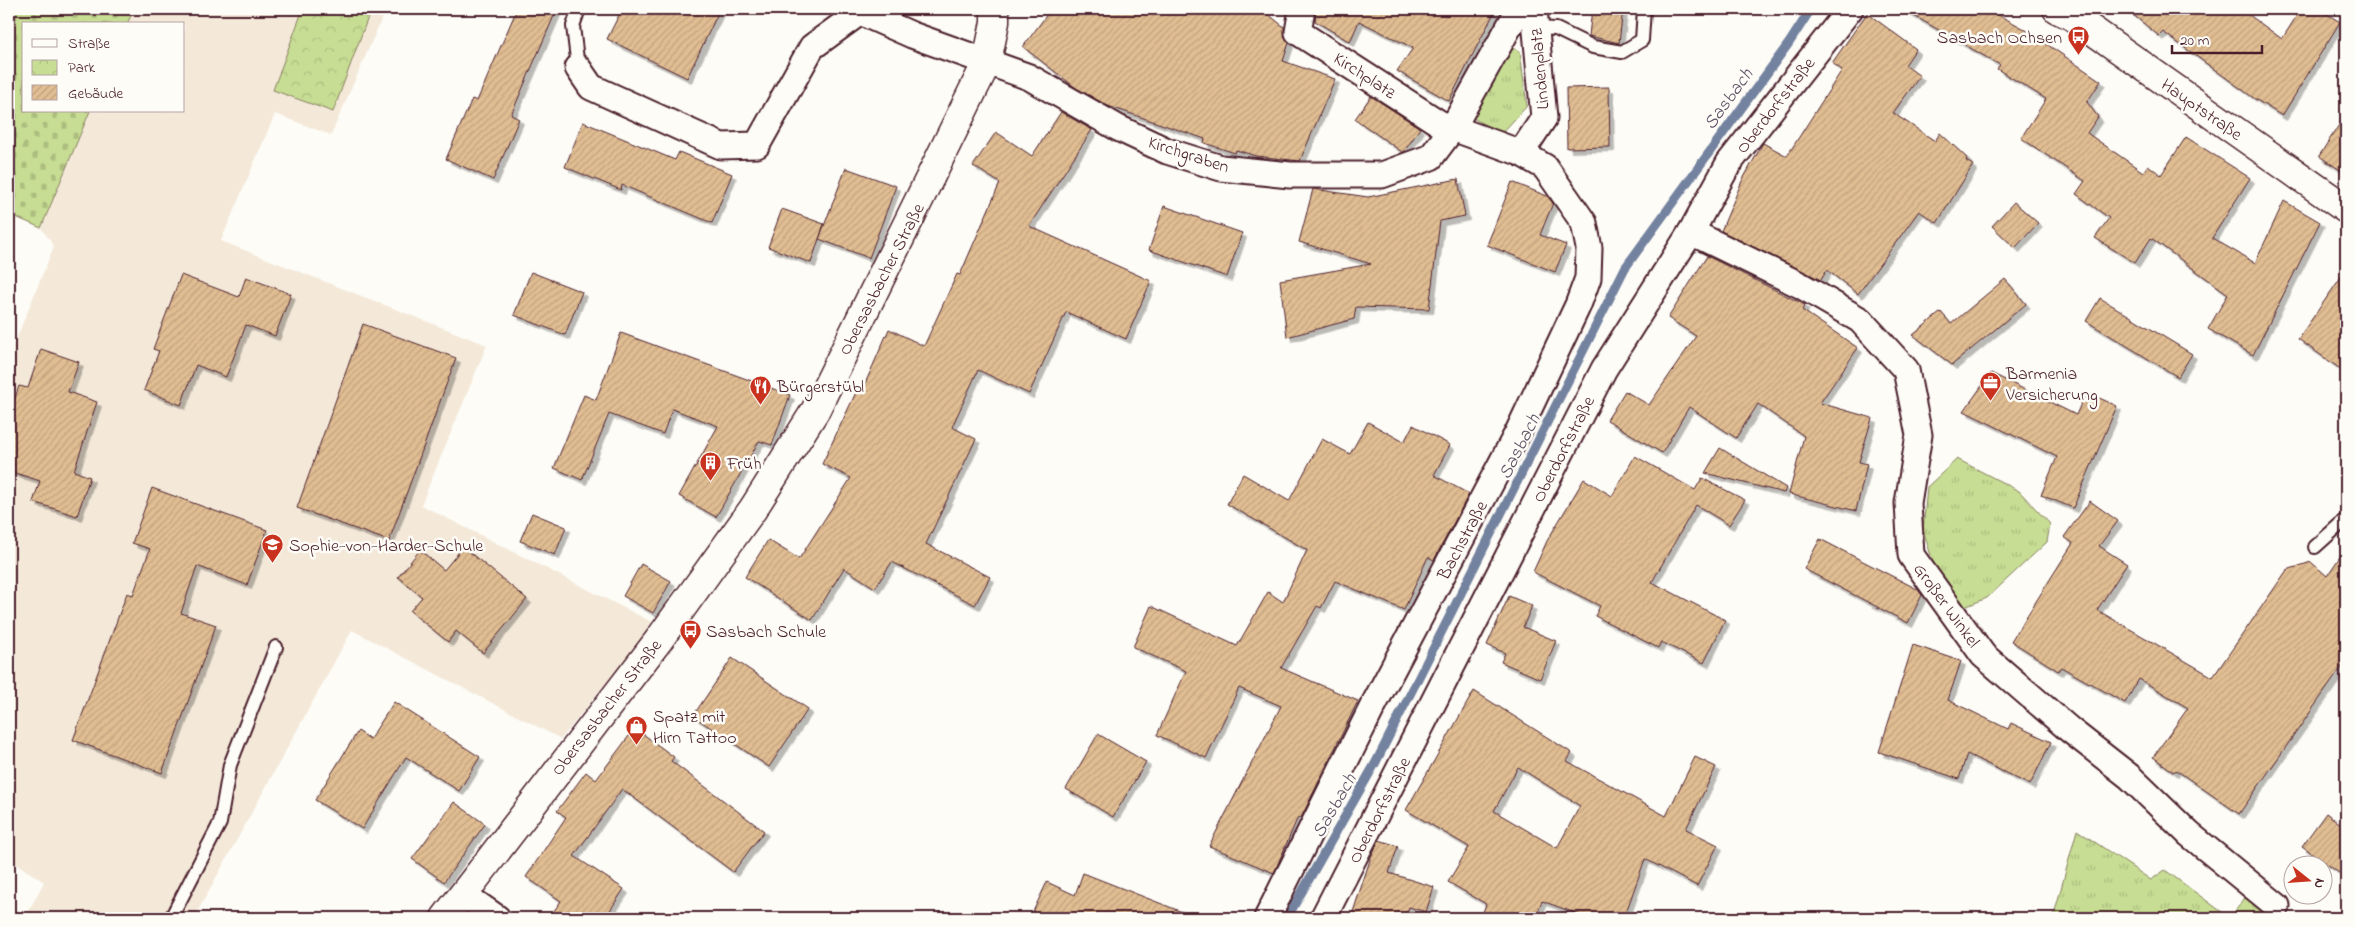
<svg xmlns="http://www.w3.org/2000/svg" width="2355" height="927" viewBox="0 0 2355 927" font-family="'Indie Flower',sans-serif">
	<style>
		.built { fill: #f4e9d9 }
		.grass { fill: url(#grass-tufts); stroke: #887e5f }
		.cemetery { fill: url(#cemetery-stones); stroke: #887e5f }
		.park { fill: url(#park-crowns); stroke: #887e5f }
		.lines { fill: none; stroke-linecap: round; stroke-linejoin: round }
		.stream { stroke: #73829f; stroke-width: 9 }
		.building { fill: url(#building-hatch); stroke: #4a1f2b; fill-rule: evenodd; filter: url(#shadow) }
		.service-casing { stroke: #4a1f2b; stroke-width: 16 }
		.minor-casing { stroke: #4a1f2b; stroke-width: 29 }
		.tertiary-casing { stroke: #4a1f2b; stroke-width: 31 }
		.service { stroke: #fdfcf7; stroke-width: 12 }
		.minor { stroke: #fdfcf7; stroke-width: 25 }
		.tertiary { stroke: #fdfcf7; stroke-width: 28 }
		.labels { text-anchor: middle; stroke-width: 5; stroke-linejoin: round; paint-order: stroke }
		.poi-label { font-size: 18px; fill: #4a1f2b; stroke: #fdfcf7; text-anchor: start }
		.street-label { font-size: 18px; fill: #4a1f2b; stroke: #fdfcf7 }
		.water-label { font-size: 19px; font-style: italic; fill: #5f5165; stroke: #fdfcf7 }
	</style>
	<defs>
		<pattern id="grass-tufts" width="24" height="20" patternUnits="userSpaceOnUse" patternTransform="scale(1.25)"><rect width="24" height="20" fill="#c6dd93"/><path d="M3 7l-1-3M5 7V3M7 7l1-3M15 17l-1-3M17 17v-4M19 17l1-3" fill="none" stroke="#acbd7f"/></pattern>
		<pattern id="cemetery-stones" width="16" height="16" patternUnits="userSpaceOnUse" patternTransform="scale(1.25)"><rect width="16" height="16" fill="#c6dd93"/><path d="M2 7V4a2 2 0 0 1 4 0v3zM10 15v-3a2 2 0 0 1 4 0v3z" fill="#acbd7f"/></pattern>
		<pattern id="park-crowns" width="20" height="18" patternUnits="userSpaceOnUse" patternTransform="scale(1.25)"><rect width="20" height="18" fill="#c6dd93"/><path d="M2 6a3 3 0 1 1 6 0M12 15a3 3 0 1 1 6 0" fill="none" stroke="#acbd7f"/></pattern>
		<pattern id="building-hatch" width="6" height="6" patternUnits="userSpaceOnUse" patternTransform="scale(1.25)"><rect width="6" height="6" fill="#e0bd92"/><path d="M-1 1l2-2M0 6l6-6M5 7l2-2" fill="none" stroke="#c2a27e"/></pattern>
		<filter id="shadow"><feDropShadow dx="4.5" dy="4.5" stdDeviation="0" flood-color="#0004"/></filter>
	</defs>
	<rect width="100%" height="100%" fill="#fdfcf7"/>
	<filter id="ink" filterUnits="userSpaceOnUse"><feTurbulence type="fractalNoise" baseFrequency=".02" numOctaves="2"/><feDisplacementMap in="SourceGraphic" scale="10" xChannelSelector="R" yChannelSelector="G"/><feConvolveMatrix kernelMatrix="1 2 1 2 8 2 1 2 1" color-interpolation-filters="sRGB"/></filter>
	<g filter="url(#ink)">
		<path class="built" d="M134 9H386L331 135 275 114 221 241 487 345 421 505 654 623 561 739 352 630 194 918H25L44 882 9 859V357L54 246 41 228 90 111H184V24H127Z"/>
		<g class="grass">
			<path d="M1510 47 1520 51 1527 106 1501 134 1473 118Z"/>
			<path d="M1957 459 2019 491 2050 524 2047 542 1987 598 1962 608 1933 562 1923 530 1927 487Z"/>
			<path d="M2077 830 2151 880 2165 870 2230 918 2247 895 2256 902 2264 918H2053Z"/>
		</g>
		<path class="cemetery" d="M9 9H134L127 24H24V111H90L41 228 9 214Z"/>
		<path class="park" d="M303 9H371L333 112 273 90Z"/>
		<g class="lines">
			<path class="stream" d="M1287 918 1376 762 1625 268 1789 43 1811 9"/>
		</g>
		<g class="building">
			<path d="M517 9H557L511 115 519 119 493 180 446 159 472 99 477 101Z"/>
			<path d="M622 9H720L687 78 607 39Z"/>
			<path d="M1051 9H1262L1284 27 1285 37 1289 43 1283 61 1335 79 1300 161 1256 156 1236 150 1235 153 1204 143 1205 139 1108 106 1076 88 1023 47Z"/>
			<path d="M1316 9H1496L1449 101 1397 71 1413 48 1359 21 1350 42 1315 21Z"/>
			<path d="M1592 9H1623L1619 43 1589 36Z"/>
			<path d="M1902 9H1987L2023 28 2101 81 2087 102 2098 117 2087 133 2143 172 2148 165 2161 175 2186 137 2250 178 2212 238 2255 263 2284 201 2320 222 2253 355 2208 329 2228 294 2151 238 2135 263 2095 238 2109 218 2076 194 2085 181 2021 138 2046 99 1997 69 2000 65Z"/>
			<path d="M2126 9H2241L2282 39 2301 9H2319L2340 22 2282 116 2255 99 2163 32 2159 36Z"/>
			<path d="M1867 13 1916 49 1905 65 1920 76 1893 113 1935 141 1940 133 1967 158 1966 161 1973 165 1937 223 1919 211 1858 294 1827 270 1821 280 1721 231 1742 181 1763 143 1787 156 1842 70 1832 63Z"/>
			<path d="M1609 87 1610 147 1567 148 1566 88Z"/>
			<path d="M1371 96 1420 128 1404 152H1402L1355 119Z"/>
			<path d="M1061 112 1092 130 1029 226 1151 281 1126 339 1066 312 1029 394 978 370 952 427 976 439 926 544 990 577 975 605 892 562 875 588 844 568 812 620 745 577 768 540 799 559 851 478 822 464 860 384 864 386 889 329 924 346 957 274 960 275 1000 183 973 166 996 132 1032 156Z"/>
			<path d="M2346 114V174L2319 156Z"/>
			<path d="M583 122 675 160 679 152 732 174 712 223 622 185 621 190 565 167Z"/>
			<path d="M846 168 896 186 869 258 819 239Z"/>
			<path d="M1458 179 1465 216 1440 221 1429 309 1356 307 1354 319 1287 337 1280 280 1371 264 1299 242 1313 189 1368 197Z"/>
			<path d="M1512 182 1547 196 1553 203 1540 235 1566 245 1555 272 1487 245Z"/>
			<path d="M2014 202 2038 223 2015 248 1992 226Z"/>
			<path d="M1164 206 1242 233 1227 277 1149 250Z"/>
			<path d="M782 209 824 224 811 263 768 247Z"/>
			<path d="M1707 256 1805 305 1802 310 1858 348 1820 403 1872 418 1859 462 1867 464 1856 511 1789 494 1804 436 1758 404 1736 438 1689 407 1662 453 1607 420 1625 391 1649 405 1696 336 1668 318Z"/>
			<path d="M2346 270V373L2298 339Z"/>
			<path d="M531 272 582 292 565 335 514 315Z"/>
			<path d="M181 275 239 297 246 277 291 294 275 336 246 325 226 377 196 365 181 405 144 390 159 351 153 349Z"/>
			<path d="M2005 279 2026 304 1952 365 1913 335 1941 312 1951 324Z"/>
			<path d="M2100 298 2192 354 2178 377 2086 321Z"/>
			<path d="M363 324 456 358 389 541 297 508Z"/>
			<path d="M621 333 790 395 772 445 759 441 716 517 679 496 718 426 672 409 663 434 609 414 582 480 554 468 584 395 596 400Z"/>
			<path d="M41 349 79 362 68 392 97 402 74 471 90 477 77 516 33 502 40 481 9 471V415L19 386 28 388Z"/>
			<path d="M1991 373 2076 415 2086 392 2117 406 2073 508 2041 495 2057 457 1964 411Z"/>
			<path d="M1368 422 1404 442 1413 425 1450 445 1434 475 1469 494 1434 560 1428 557 1404 610 1335 581 1321 608 1317 606 1281 668 1358 701 1301 818 1298 817 1274 873 1209 846 1281 706 1239 688 1206 758 1157 735 1186 671 1133 647 1151 606 1237 646 1268 592 1283 602 1307 550 1227 504 1243 474 1289 501 1322 439 1350 454Z"/>
			<path d="M1720 448 1786 488 1784 493 1705 473Z"/>
			<path d="M1635 456 1695 490 1702 478 1745 500 1729 525 1696 505 1652 582 1725 620 1704 663 1661 642 1658 648 1595 616 1600 606 1533 572 1547 541 1584 479 1612 496Z"/>
			<path d="M152 488 267 530 247 585 197 566 181 613 216 625 162 773 73 740 127 593 133 595 150 549 132 543Z"/>
			<path d="M2090 501 2118 521 2099 546 2127 564 2097 610 2213 677 2287 570 2311 562 2327 576 2346 548V661L2239 814 2176 770 2174 772 2153 757 2188 708 2139 679 2125 703 2061 667 2058 671 2011 641 2073 543 2064 537Z"/>
			<path d="M532 513 566 527 555 555 520 541Z"/>
			<path d="M1820 539 1917 589 1922 595 1908 623 1804 569Z"/>
			<path d="M463 547 527 599 483 653 456 631 448 642 410 611 422 597 398 577 420 550 444 570Z"/>
			<path d="M641 564 671 581 653 613 623 596Z"/>
			<path d="M1509 596 1532 606 1523 627 1556 641 1540 679 1501 662 1505 653 1487 645Z"/>
			<path d="M1913 645 1961 661 1948 700 2008 729 2011 723 2051 742 2030 785 1967 754 1959 779 1879 752Z"/>
			<path d="M732 658 808 709 769 767 693 716Z"/>
			<path d="M1474 691 1572 753 1567 761 1666 816 1695 757 1716 767 1686 829 1718 845 1697 886 1645 859 1624 918H1589L1542 901 1536 918H1481L1486 904 1448 882 1469 847 1406 810ZM1518 767 1580 806 1557 848 1494 811Z"/>
			<path d="M394 702 480 757 459 791 406 757 362 829 315 800 358 731 370 739Z"/>
			<path d="M635 728 674 757 671 761 764 831 733 872 622 789 574 856 624 889 605 918H549L561 901 526 877 566 817 557 811 586 772 596 780Z"/>
			<path d="M1098 734 1146 762 1113 817 1066 789Z"/>
			<path d="M454 802 485 824 444 882 412 859Z"/>
			<path d="M2326 813 2346 828V878L2302 846Z"/>
			<path d="M1379 840 1398 846 1389 873 1434 887 1426 912 1409 907 1405 918H1351L1371 857Z"/>
			<path d="M1083 873 1195 917 1194 918H1030L1047 882 1075 895Z"/>
		</g>
		<g class="lines">
			<defs>
				<g id="service">
					<path d="M1536 28 1556 29 1593 47 1622 52 1642 40 1644 9"/>
					<path d="M578 68 573 26 579 9"/>
					<path d="M2315 547 2346 519"/>
					<path d="M171 918 220 823 230 765 276 647"/>
				</g>
				<g id="minor">
					<path d="M578 68 591 87 721 146 757 145 812 47 860 12 912 35 1029 77 1118 128 1167 151 1221 168 1290 175H1382L1431 157 1452 129 1519 9"/>
					<path d="M1521 153 1544 118 1534 9"/>
					<path d="M1691 232 1800 285 1860 320 1906 370 1919 435 1908 503 1911 555 1983 655 2070 730 2130 777 2189 834 2277 906"/>
					<path d="M464 895 497 918"/>
					<path d="M1267 918 1373 706 1518 432 1578 305 1588 278 1589 248 1584 223 1545 167 1521 153 1439 123 1298 32 1302 9"/>
					<path d="M1323 918 1604 369 1691 232 1729 163 1850 9"/>
				</g>
				<g id="tertiary">
					<path d="M2057 9 2072 16 2346 209"/>
					<path d="M445 918 658 641 753 509 815 411 987 62 995 22V9"/>
				</g>
			</defs>
			<use href="#service" class="service-casing"/>
			<use href="#minor" class="minor-casing"/>
			<use href="#tertiary" class="tertiary-casing"/>
			<use href="#service" class="service"/>
			<use href="#minor" class="minor"/>
			<use href="#tertiary" class="tertiary"/>
		</g>
	</g>
	<defs>
		<symbol id="bus-pin" viewBox="-11 -11 22 30"><path d="M0 17L-7.5 6A9.5 9.5 0 1 1 7.5 6Z" fill="#c8321e" stroke="#fdfcf7"/><path d="M-5-6H5V4H4V6H2V4H-2V6H-4V4H-5ZM-3.5-4V0h7V-4ZM-3.5 1.2v1.5H-2V1.2ZM2 1.2v1.5H3.5V1.2Z" fill="#fff"/></symbol>
		<symbol id="office-pin" viewBox="-11 -11 22 30"><path d="M0 17L-7.5 6A9.5 9.5 0 1 1 7.5 6Z" fill="#c8321e" stroke="#fdfcf7"/><path d="M-6-3h4V-5.5h4V-3h4V5H-6ZM-1-4.5V-3h2v-1.5ZM-6 0V1H6V0Z" fill="#fff"/></symbol>
		<symbol id="restaurant-pin" viewBox="-11 -11 22 30"><path d="M0 17L-7.5 6A9.5 9.5 0 1 1 7.5 6Z" fill="#c8321e" stroke="#fdfcf7"/><path d="M-5-6h1v4h1v-4h1v4h1v-4h1v5L-1.5 .5V6h-2V.5L-5-1ZM5-6V6H3V1.5H1.5Q1.5-4 5-6Z" fill="#fff"/></symbol>
		<symbol id="building-pin" viewBox="-11 -11 22 30"><path d="M0 17L-7.5 6A9.5 9.5 0 1 1 7.5 6Z" fill="#c8321e" stroke="#fdfcf7"/><path d="M-4-6H4V6H1V3H-1V6H-4ZM-2.5-4.3h1.7v1.8h-1.7ZM.8-4.3h1.7v1.8H.8ZM-2.5-1h1.7V.8h-1.7ZM.8-1h1.7V.8H.8Z" fill="#fff"/></symbol>
		<symbol id="school-pin" viewBox="-11 -11 22 30"><path d="M0 17L-7.5 6A9.5 9.5 0 1 1 7.5 6Z" fill="#c8321e" stroke="#fdfcf7"/><path d="M0-5L7-2L0 1L-7-2ZM-4 1L0 2.5L4 1V4Q0 6-4 4Z" fill="#fff"/></symbol>
		<symbol id="shop-pin" viewBox="-11 -11 22 30"><path d="M0 17L-7.5 6A9.5 9.5 0 1 1 7.5 6Z" fill="#c8321e" stroke="#fdfcf7"/><path d="M-5-2.5h2.3a2.7 3.5 0 0 1 5.4 0H5L5.5 6h-11ZM-1.5-2.5h3a1.5 2.3 0 0 0-3 0Z" fill="#fff"/></symbol>
	</defs>
	<g fill-rule="evenodd">
		<use href="#bus-pin" x="2066" y="24" width="25" height="34"/>
		<use href="#office-pin" x="1978" y="370" width="25" height="34"/>
		<use href="#restaurant-pin" x="748" y="374" width="25" height="34"/>
		<use href="#building-pin" x="698" y="450" width="25" height="34"/>
		<use href="#school-pin" x="260" y="532" width="25" height="34"/>
		<use href="#bus-pin" x="678" y="618" width="25" height="34"/>
		<use href="#shop-pin" x="624" y="714" width="25" height="34"/>
	</g>
	<g class="labels">
		<g class="poi-label">
			<text x="2062" y="43" text-anchor="end">Sasbach Ochsen</text>
			<text x="2006" y="379">Barmenia<tspan x="2006" dy="21">Versicherung</tspan></text>
			<text x="777" y="392">Bürgerstübl</text>
			<text x="727" y="469">Früh</text>
			<text x="289" y="551">Sophie-von-Harder-Schule</text>
			<text x="706" y="637">Sasbach Schule</text>
			<text x="653" y="722">Spatz mit<tspan x="653" dy="21">Hirn Tattoo</tspan></text>
		</g>
		<g class="street-label">
			<text transform="translate(1539 69) rotate(-95)" y="6">Lindenplatz</text>
			<text transform="translate(1365 75) rotate(33)" y="6">Kirchplatz</text>
			<text transform="translate(1775 105) rotate(-52)" y="6">Oberdorfstraße</text>
			<text transform="translate(2202 109) rotate(35)" y="6">Hauptstraße</text>
			<text transform="translate(1189 154) rotate(18)" y="6">Kirchgraben</text>
			<text transform="translate(881 279) rotate(-63)" y="6">Obersasbacher Straße</text>
			<text transform="translate(1563 449) rotate(-63)" y="6">Oberdorfstraße</text>
			<text transform="translate(1462 540) rotate(-62)" y="6">Bachstraße</text>
			<text transform="translate(1947 605) rotate(54)" y="6">Großer Winkel</text>
			<text transform="translate(606 707) rotate(-52)" y="6">Obersasbacher Straße</text>
			<text transform="translate(1379 810) rotate(-63)" y="6">Oberdorfstraße</text>
		</g>
		<g class="water-label">
			<text transform="translate(1727 98) rotate(-54)" y="7">Sasbach</text>
			<text transform="translate(1518 446) rotate(-63)" y="7">Sasbach</text>
			<text transform="translate(1333 805) rotate(-60)" y="7">Sasbach</text>
		</g>
	</g>
	<rect width="2355" height="927" fill="none" stroke="#fdfcf7" stroke-width="30"/>
	<rect x="15" y="15" width="2325" height="897" fill="none" stroke="#4a1f2b" stroke-width="2" filter="url(#ink)"/>
	<rect x="22" y="22" width="162" height="90" fill="#fdfcf7" stroke="#b5a4a5"/>
	<rect x="32" y="39" width="25" height="8" fill="#fdfcf7" stroke="#b5a4a5"/>
	<text x="68" y="48" font-size="15" fill="#4a1f2b">Straße</text>
	<rect x="32" y="60" width="25" height="15" fill="url(#park-crowns)" stroke="#b5a4a5"/>
	<text x="68" y="72" font-size="15" fill="#4a1f2b">Park</text>
	<rect x="32" y="85" width="25" height="15" fill="url(#building-hatch)" stroke="#b5a4a5"/>
	<text x="68" y="98" font-size="15" fill="#4a1f2b">Gebäude</text>
	<g transform="translate(2308 880) rotate(107)"><circle r="24" fill="#fdfcf7" stroke="#b5a4a5"/>
	<path d="M0-4L9 19L0 12L-9 19Z" fill="#c8321e"/>
	<text y="-8" font-size="14" font-weight="bold" text-anchor="middle" fill="#4a1f2b">N</text>
	</g>
	<path d="M2172 45v8h90v-8" fill="none" stroke="#4a1f2b" stroke-width="2.5"/>
	<text x="2180" y="45" font-size="15" fill="#4a1f2b" stroke="#fdfcf7" stroke-width="4" paint-order="stroke">20 m</text>
</svg>
